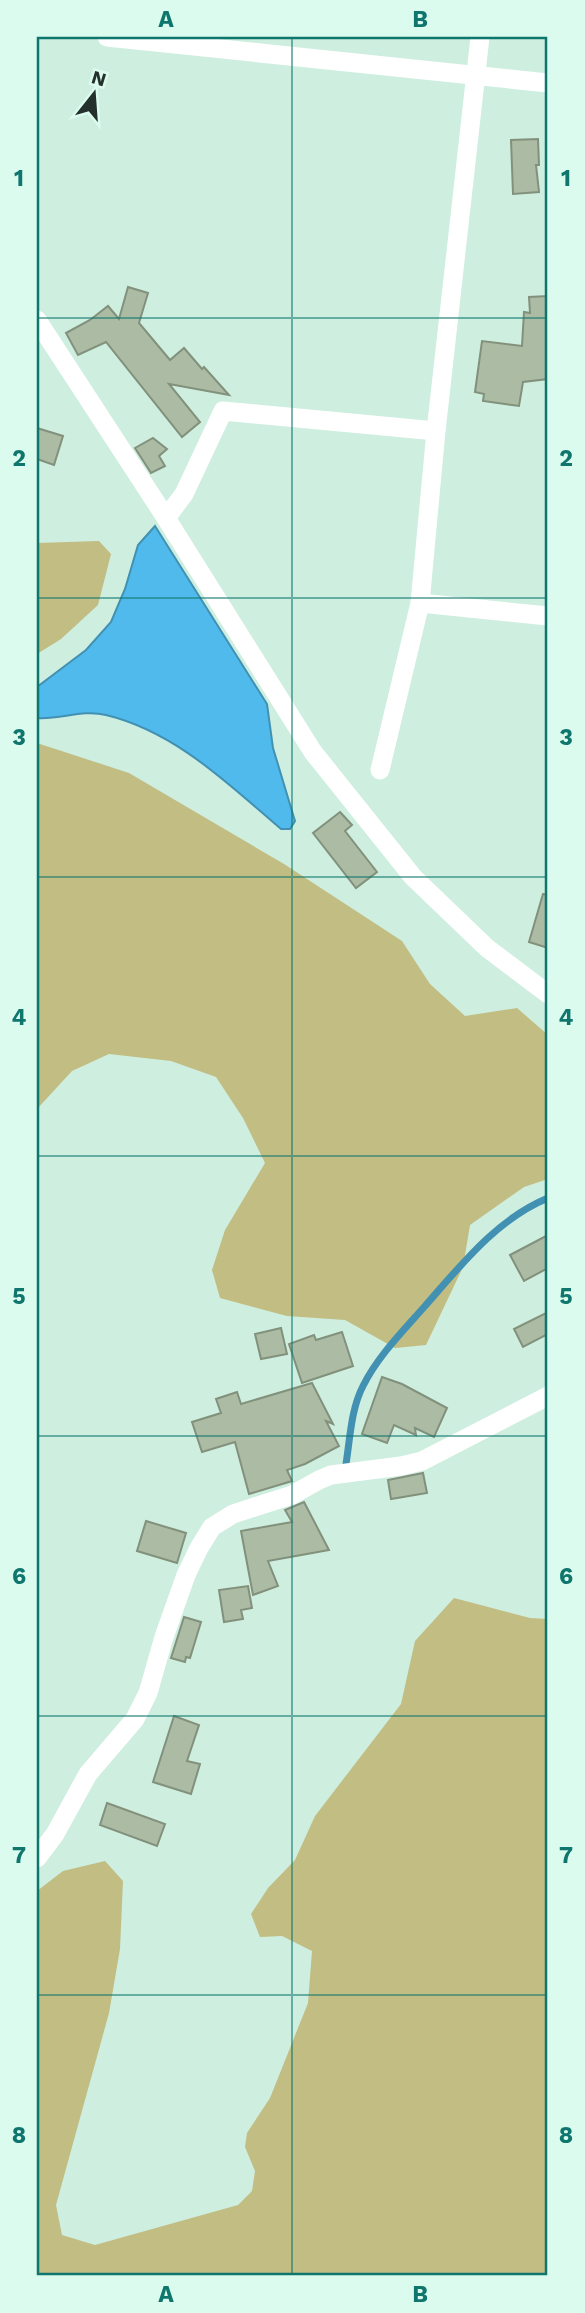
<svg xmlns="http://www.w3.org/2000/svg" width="585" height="2313" viewBox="0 0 585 2313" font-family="'Work Sans',sans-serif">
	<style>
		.green { fill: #c2bd82 }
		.water { fill: #50baec; stroke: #4291b2; stroke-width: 2 }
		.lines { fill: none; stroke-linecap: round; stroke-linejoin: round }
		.stream { stroke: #4291b2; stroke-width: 7 }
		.building { fill: #abbba4; stroke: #82917b; stroke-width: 2 }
		.street { stroke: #fff; stroke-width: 19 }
		.grid { fill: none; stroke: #0f766e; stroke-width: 2; stroke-opacity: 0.55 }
		.neatline { fill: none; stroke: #0f766e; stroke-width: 2.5 }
		.grid-label { font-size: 23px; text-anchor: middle; font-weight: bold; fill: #0f766e }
	</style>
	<rect width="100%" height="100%" fill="#ceeee0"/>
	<g class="green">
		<path d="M99 541 111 554 98 605 61 639 37 654V543Z"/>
		<path d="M37 743 129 773 284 864 402 941 430 984 465 1016 517 1008 548 1035V1179L524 1187 470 1225 463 1267 426 1345 395 1348 345 1320 287 1316 220 1298 212 1270 225 1230 265 1163 243 1118 216 1077 171 1061 109 1054 72 1071 37 1109Z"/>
		<path d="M454 1598 530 1618 548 1619V2276H37V1891L63 1871 105 1861 123 1881 120 1949 109 2013 56 2205 62 2235 95 2245 238 2205 252 2191 255 2171 245 2147 247 2133 270 2098 308 2003 312 1951 282 1936 260 1937 251 1914 268 1888 295 1860 315 1816 401 1704 415 1641Z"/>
	</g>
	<path class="water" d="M155 526 267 704 273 748 295 821 290 829H281C228 784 176 732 106 715 82 709 60 720 37 718V687L86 650 111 622 125 589 138 545Z"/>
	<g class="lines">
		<path class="stream" d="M346 1464C350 1439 351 1409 363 1386 378 1356 403 1331 425 1306 461 1265 497 1219 548 1198"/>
	</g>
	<g class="building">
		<path d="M538 139 539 165H536L539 192 513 194 511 140Z"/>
		<path d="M128 287 148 293 139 323 170 360 184 348 202 369 204 367 229 395 169 384 200 422 182 437 106 342 78 355 66 333 90 320 108 306 119 319Z"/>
		<path d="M548 296V379L523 382 519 406 483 401 484 394 475 392 482 341 522 346 524 312 530 313 529 297Z"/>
		<path d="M37 428 63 436 54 465 37 459Z"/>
		<path d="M153 438 167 449 159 456 165 466 151 473 135 448Z"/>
		<path d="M340 812 352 825 345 831 377 872 356 888 313 833Z"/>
		<path d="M543 894 548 895V948L529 942Z"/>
		<path d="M548 1235V1268L524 1281 510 1255Z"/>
		<path d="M548 1312V1334L523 1347 514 1329Z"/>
		<path d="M281 1328 287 1354 261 1359 255 1334Z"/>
		<path d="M342 1332 353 1366 302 1383 289 1344 314 1335 316 1340Z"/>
		<path d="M382 1377 402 1384 447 1408 434 1437 415 1428 416 1435 394 1425 387 1443 362 1434Z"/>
		<path d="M312 1383 333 1424 326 1421 339 1446 305 1464 287 1470 292 1481 249 1494 235 1442 202 1452 192 1422 221 1413 216 1399 237 1392 241 1404Z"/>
		<path d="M423 1473 427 1493 391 1499 388 1480Z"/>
		<path d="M304 1502 329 1550 268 1561 278 1586 253 1595 241 1531 292 1522 285 1510Z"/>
		<path d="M146 1521 186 1533 177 1563 137 1551Z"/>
		<path d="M248 1586 252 1608 241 1610 243 1619 224 1622 219 1590Z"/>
		<path d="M184 1617 201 1622 190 1658 186 1657 185 1662 171 1658Z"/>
		<path d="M174 1716 199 1725 187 1761 200 1764 191 1794 153 1782Z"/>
		<path d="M107 1803 165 1824 157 1846 100 1825Z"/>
	</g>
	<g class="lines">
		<g class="street">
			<path d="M107 37 548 83"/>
			<path d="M480 37 436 431 420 603 548 616"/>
			<path d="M37 320 166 518 313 752 413 877 487 948 548 994"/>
			<path d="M166 518 184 494 223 411 436 431"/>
			<path d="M380 770 420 603"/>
			<path d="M37 1858 55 1834 88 1774 135 1719 148 1693 164 1637 186 1575 199 1548 212 1527 233 1514 292 1495 319 1480 331 1475 401 1466 422 1461 548 1396"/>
		</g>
	</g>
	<path class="grid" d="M292 37V2276M37 318H548M37 598H548M37 877H548M37 1156H548M37 1436H548M37 1716H548M37 1995H548"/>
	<rect width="585" height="2313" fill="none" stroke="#dbfbee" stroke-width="77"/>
	<g transform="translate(94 94) rotate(17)" stroke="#dbfbee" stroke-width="5" paint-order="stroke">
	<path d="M0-5L12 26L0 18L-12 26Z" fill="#23302b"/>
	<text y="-10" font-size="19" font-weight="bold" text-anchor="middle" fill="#23302b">N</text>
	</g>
	<rect x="38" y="38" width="508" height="2236" class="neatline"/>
	<g class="grid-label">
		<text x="166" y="27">A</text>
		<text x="420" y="27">B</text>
		<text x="19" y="186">1</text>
		<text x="566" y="186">1</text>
		<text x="19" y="466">2</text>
		<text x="566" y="466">2</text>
		<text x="19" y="745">3</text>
		<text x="566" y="745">3</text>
		<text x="19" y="1025">4</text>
		<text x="566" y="1025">4</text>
		<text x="19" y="1304">5</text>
		<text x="566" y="1304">5</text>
		<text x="19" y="1584">6</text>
		<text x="566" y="1584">6</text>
		<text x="19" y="1863">7</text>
		<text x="566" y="1863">7</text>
		<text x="19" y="2143">8</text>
		<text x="566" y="2143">8</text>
		<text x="166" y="2302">A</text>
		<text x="420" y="2302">B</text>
	</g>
</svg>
